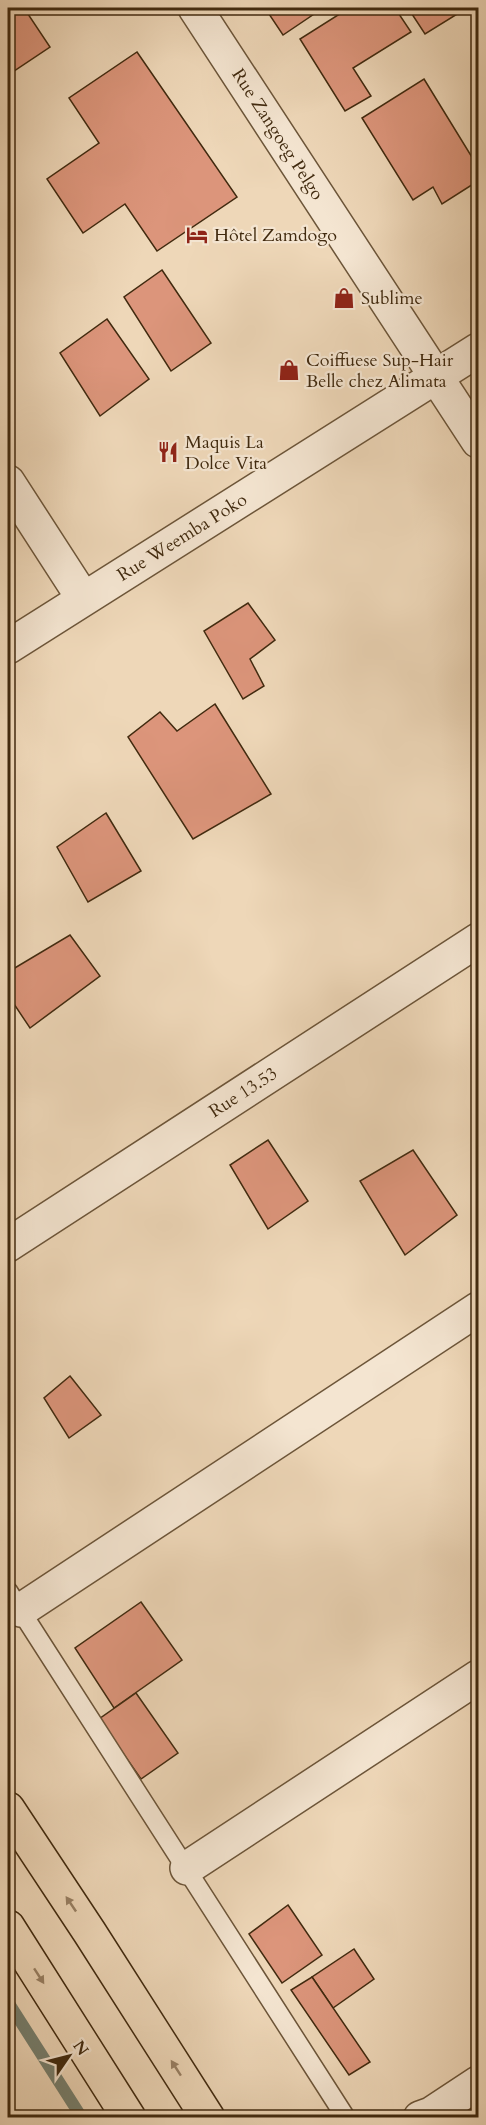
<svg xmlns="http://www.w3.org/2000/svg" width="486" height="2125" viewBox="0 0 486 2125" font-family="Cardo,serif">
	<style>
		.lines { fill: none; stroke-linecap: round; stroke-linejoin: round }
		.stream { stroke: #768070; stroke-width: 12 }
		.building { fill: #dc957b; stroke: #412a0f; stroke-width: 1.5 }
		.lane-casing { stroke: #6c5539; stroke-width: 21 }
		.street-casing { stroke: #6c5539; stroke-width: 36 }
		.primary-casing { stroke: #412a0f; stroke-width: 36 }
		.lane { stroke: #f4e5d1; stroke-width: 18 }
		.street { stroke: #f4e5d1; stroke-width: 33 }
		.primary { stroke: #eed7b8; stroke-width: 33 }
		.oneway { fill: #988064 }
		.labels { text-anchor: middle; stroke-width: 4.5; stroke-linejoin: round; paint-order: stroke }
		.street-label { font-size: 18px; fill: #412a0f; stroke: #f4e5d1 }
		.poi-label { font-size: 18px; fill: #412a0f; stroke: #f4e5d1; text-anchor: start }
	</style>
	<rect width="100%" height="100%" fill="#eed7b8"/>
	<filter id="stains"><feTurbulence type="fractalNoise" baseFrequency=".00333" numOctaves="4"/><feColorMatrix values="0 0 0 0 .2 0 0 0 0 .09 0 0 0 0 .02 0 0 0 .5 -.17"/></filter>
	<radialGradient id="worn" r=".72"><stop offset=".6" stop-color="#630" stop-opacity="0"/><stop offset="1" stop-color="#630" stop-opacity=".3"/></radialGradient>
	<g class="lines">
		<path class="stream" d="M8 2002 82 2118"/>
	</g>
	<g class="building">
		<path d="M16 8H24L50 47 8 75V13Z"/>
		<path d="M265 8H323L283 35Z"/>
		<path d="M349 8H395L411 32 353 68 371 96 345 111 300 39Z"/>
		<path d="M408 8H467L425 34Z"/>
		<path d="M137 52 237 197 157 251 125 204 83 233 47 179 99 143 69 98Z"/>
		<path d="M424 79 478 167V181L442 204 433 187 413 200 362 118Z"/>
		<path d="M162 270 211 343 171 371 124 297Z"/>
		<path d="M107 319 149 379 100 416 60 353Z"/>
		<path d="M248 603 275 640 250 659 264 686 243 699 204 631Z"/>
		<path d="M215 704 271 794 193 839 128 737 160 712 177 731Z"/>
		<path d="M106 813 141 871 88 902 57 847Z"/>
		<path d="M70 935 100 976 30 1028 8 995V972Z"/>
		<path d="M268 1140 308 1201 268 1229 230 1165Z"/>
		<path d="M413 1150 457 1215 405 1255 360 1181Z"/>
		<path d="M70 1376 101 1415 69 1438 44 1398Z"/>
		<path d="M141 1602 182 1660 114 1708 75 1648Z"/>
		<path d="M136 1693 178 1753 141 1779 99 1719Z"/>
		<path d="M288 1905 322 1955 282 1983 249 1934Z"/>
		<path d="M354 1949 374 1979 333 2008 312 1977Z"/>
		<path d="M312 1977 370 2062 349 2075 291 1990Z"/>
	</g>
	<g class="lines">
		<defs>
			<path id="lane" d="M8 1591 346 2118"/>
			<g id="street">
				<path d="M195 8 478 441"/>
				<path d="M8 482 83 598"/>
				<path d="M8 647 478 350"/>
				<path d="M8 1245 478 940"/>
				<path d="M21 1610 478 1309"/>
				<path d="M187 1868 478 1677"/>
				<path d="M420 2118 431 2114 478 2083"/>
			</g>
			<g id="primary">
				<path d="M8 1809 90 1933 208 2118"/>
				<path d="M8 1927 129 2118"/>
			</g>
		</defs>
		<use href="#lane" class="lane-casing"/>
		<use href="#street" class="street-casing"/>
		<use href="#primary" class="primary-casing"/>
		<use href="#lane" class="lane"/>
		<use href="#street" class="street"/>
		<use href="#primary" class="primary"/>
	</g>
	<defs><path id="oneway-solid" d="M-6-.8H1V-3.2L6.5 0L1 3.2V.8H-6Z" transform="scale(1.5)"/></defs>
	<g class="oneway">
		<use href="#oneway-solid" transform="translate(71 1904) rotate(-124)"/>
		<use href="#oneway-solid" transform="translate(39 1976) rotate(57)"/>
		<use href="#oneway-solid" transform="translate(176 2068) rotate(-123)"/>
	</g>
	<defs>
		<symbol id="hotel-bare" viewBox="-9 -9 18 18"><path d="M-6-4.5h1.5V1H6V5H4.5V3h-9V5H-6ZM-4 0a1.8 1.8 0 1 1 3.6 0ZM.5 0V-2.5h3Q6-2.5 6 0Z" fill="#8f2418" stroke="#f4e5d1" stroke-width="2.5" paint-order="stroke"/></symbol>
		<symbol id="shop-bare" viewBox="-9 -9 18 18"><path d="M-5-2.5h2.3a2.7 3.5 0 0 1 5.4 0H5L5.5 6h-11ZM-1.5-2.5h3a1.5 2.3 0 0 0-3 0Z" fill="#8f2418" stroke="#f4e5d1" stroke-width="2.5" paint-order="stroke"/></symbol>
		<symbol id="restaurant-bare" viewBox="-9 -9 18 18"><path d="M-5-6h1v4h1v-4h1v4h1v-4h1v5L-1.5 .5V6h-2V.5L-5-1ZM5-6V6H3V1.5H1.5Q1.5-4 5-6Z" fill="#8f2418" stroke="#f4e5d1" stroke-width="2.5" paint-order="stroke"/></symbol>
	</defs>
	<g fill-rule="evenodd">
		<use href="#hotel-bare" x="182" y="220" width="30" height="30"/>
		<use href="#shop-bare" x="329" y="283" width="30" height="30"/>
		<use href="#shop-bare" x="274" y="355" width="30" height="30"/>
		<use href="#restaurant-bare" x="153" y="437" width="30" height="30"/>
	</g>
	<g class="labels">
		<g class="street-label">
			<text transform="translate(278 134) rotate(57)" y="6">Rue Zangoeg Pelgo</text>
			<text transform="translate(182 537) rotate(-32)" y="6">Rue Weemba Poko</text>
			<text transform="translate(243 1092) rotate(-33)" y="6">Rue 13.53</text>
		</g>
		<g class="poi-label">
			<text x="214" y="241">Hôtel Zamdogo</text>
			<text x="361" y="304">Sublime</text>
			<text x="306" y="366">Coiffuese Sup-Hair<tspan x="306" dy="21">Belle chez Alimata</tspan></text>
			<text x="185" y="448">Maquis La<tspan x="185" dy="21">Dolce Vita</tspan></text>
		</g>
	</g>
	<rect width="486" height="2125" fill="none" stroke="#eed7b8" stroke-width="30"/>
	<rect x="9" y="9" width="468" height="2107" fill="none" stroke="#412a0f" stroke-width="3"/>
	<rect x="15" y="15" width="456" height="2095" fill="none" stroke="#412a0f" stroke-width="1.5"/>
	<g transform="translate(69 2056) rotate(55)" stroke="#f4e5d1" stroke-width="4.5" paint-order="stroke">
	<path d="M0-4.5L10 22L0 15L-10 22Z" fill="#412a0f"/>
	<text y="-9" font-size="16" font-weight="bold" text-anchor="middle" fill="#412a0f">N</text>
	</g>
	<rect width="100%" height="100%" filter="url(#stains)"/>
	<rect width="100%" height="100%" fill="url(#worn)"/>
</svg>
